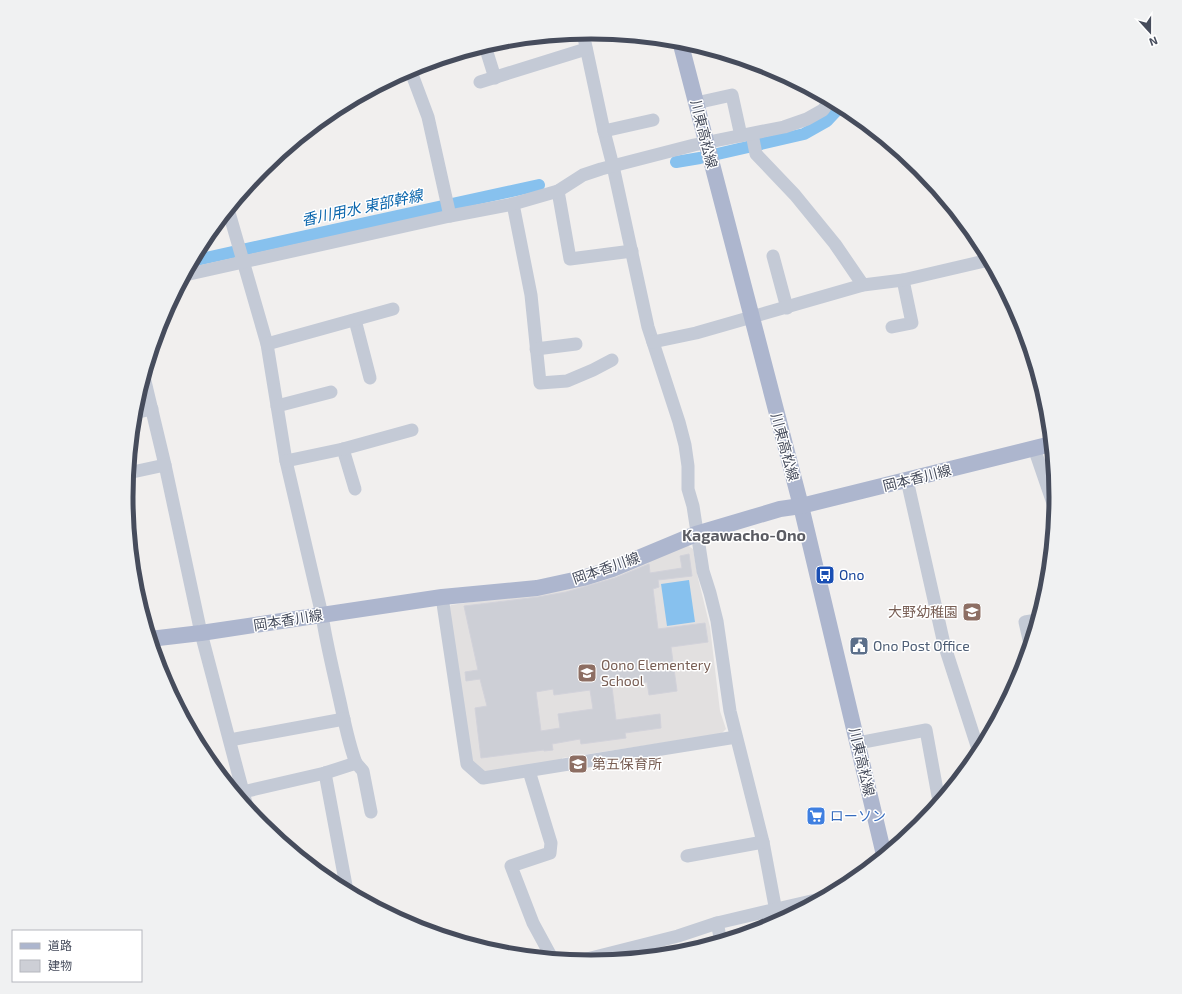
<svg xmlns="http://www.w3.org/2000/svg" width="1182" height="994" viewBox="0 0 1182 994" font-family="'Exo 2','Noto Sans JP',sans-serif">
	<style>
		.education { fill: #e2e0e0 }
		.water { fill: #87c1ee }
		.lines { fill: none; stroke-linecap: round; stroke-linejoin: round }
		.canal { stroke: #87c1ee; stroke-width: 12 }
		.building { fill: #cdcfd6; stroke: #d2d2da; fill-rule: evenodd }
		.minor { stroke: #c4cad6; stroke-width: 13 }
		.major { stroke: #adb6ce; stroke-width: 16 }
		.labels { text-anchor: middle; stroke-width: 3; stroke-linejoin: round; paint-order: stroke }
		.street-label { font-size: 14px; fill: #464c5c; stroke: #fff }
		.transit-label { font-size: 14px; fill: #164399; stroke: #fff; text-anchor: start }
		.education-label { font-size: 14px; fill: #785e54; stroke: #fff; text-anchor: start }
		.service-label { font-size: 14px; fill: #4e5e75; stroke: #fff; text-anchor: start }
		.shop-label { font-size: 14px; fill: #366cbe; stroke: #fff; text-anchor: start }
		.water-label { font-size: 15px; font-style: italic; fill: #0965ac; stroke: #fff }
		.quarter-label { font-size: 16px; font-weight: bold; fill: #5b5c63; stroke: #fff }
		.rim { fill: none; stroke: #464c5c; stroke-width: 5 }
	</style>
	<rect width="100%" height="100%" fill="#f1efee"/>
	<path class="education" d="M687 545 693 549 698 578 710 627 720 711 726 729 721 734 562 758V762L485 775 470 762 448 608 451 605 565 589Z"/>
	<path class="water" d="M689 580 695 622 667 626 661 584Z"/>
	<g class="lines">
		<g class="canal">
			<path d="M676 162 700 158 804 134 827 121 841 106"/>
			<path d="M192 261 539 185"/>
		</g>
	</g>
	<path class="building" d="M689 554 692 576 658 580 659 587 653 589 658 629 705 623 708 642 671 647 677 691 649 695 647 682 612 687 616 720 660 714 661 728 625 733 626 738 581 744 580 739 552 744 553 750 544 751V750L481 758 475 708 487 706 480 679 466 681 465 672 478 670 464 606 538 597 566 592 615 578 649 564 650 573 682 568 680 556ZM553 689 554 695 590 690 593 709 558 714 560 728 541 731 536 692Z"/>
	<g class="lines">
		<g class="minor">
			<path d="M583 33 604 131 613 166 648 327 679 422 685 445 688 466V489L693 506 703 571 710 593 717 621 730 711 763 842 778 922"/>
			<path d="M485 46 495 78"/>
			<path d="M410 69 428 117 450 216"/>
			<path d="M480 82 586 49"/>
			<path d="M696 103 732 95 741 136"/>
			<path d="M604 131 653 120"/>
			<path d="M752 134 756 154 795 195 835 244 863 285"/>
			<path d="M558 191 570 259 632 251"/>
			<path d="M513 204 531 295 540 383 567 381 593 370 612 360"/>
			<path d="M228 209 267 344 286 461 322 615C326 642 333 670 339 697 344 719 348 742 356 763"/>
			<path d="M773 256 787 308"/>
			<path d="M185 275 450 216 513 204 558 191 583 175 601 169 694 145 784 127 807 119 823 110 830 100"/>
			<path d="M355 320 370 378"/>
			<path d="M892 327 912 323 903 280"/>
			<path d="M653 342 696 333 863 285 903 280 989 260"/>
			<path d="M267 344 393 309"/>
			<path d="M536 349 576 344"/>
			<path d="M144 377 165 465 201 633 247 807"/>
			<path d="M277 406 331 392"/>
			<path d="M134 413 152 409"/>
			<path d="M1034 448 1055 509"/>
			<path d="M343 449 355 489"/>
			<path d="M286 461 343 449 412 430"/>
			<path d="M128 473 165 465"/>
			<path d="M907 480 944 644 979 752"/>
			<path d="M442 597 467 764 483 778 736 737"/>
			<path d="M1030 644 1025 622 1037 620"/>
			<path d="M230 740 344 719"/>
			<path d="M858 743 926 730 938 796"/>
			<path d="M529 771 551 843 550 853 511 866 533 923 552 958"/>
			<path d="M325 773 347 891"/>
			<path d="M243 792 325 773 356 763 363 771 371 812"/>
			<path d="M687 856 763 842"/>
			<path d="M717 923 721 941"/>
			<path d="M579 961 678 936 717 923 820 899"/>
		</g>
		<g class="major">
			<path d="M680 41 801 506 884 855"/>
			<path d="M150 639 201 633 442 597 537 588 583 578 612 569 696 534 780 509 801 506 1051 444"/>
		</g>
	</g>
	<defs>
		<symbol id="bus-square" viewBox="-11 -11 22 22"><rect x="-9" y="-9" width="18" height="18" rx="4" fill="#1a4fb4" stroke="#fff"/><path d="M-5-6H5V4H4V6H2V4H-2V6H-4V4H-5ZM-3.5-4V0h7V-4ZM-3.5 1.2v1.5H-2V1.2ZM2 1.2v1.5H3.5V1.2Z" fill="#fff"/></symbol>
		<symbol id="school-square" viewBox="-11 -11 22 22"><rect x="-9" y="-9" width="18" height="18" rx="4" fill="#8d6e63" stroke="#fff"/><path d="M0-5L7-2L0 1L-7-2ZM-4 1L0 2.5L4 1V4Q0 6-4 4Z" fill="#fff"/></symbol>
		<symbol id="civic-square" viewBox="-11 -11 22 22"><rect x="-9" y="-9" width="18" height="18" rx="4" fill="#5c6f8a" stroke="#fff"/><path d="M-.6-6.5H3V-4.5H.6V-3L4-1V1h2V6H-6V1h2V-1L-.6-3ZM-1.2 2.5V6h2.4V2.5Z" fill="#fff"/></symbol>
		<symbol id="supermarket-square" viewBox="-11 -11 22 22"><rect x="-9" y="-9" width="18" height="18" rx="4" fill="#3f7fe0" stroke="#fff"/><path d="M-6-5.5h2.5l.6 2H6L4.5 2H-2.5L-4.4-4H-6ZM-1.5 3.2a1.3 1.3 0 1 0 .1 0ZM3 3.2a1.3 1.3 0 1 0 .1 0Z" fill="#fff"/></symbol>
	</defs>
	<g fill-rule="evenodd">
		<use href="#bus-square" x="814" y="564" width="22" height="22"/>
		<use href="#school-square" x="961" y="601" width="22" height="22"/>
		<use href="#civic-square" x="848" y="635" width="22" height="22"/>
		<use href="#school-square" x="576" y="662" width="22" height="22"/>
		<use href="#school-square" x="567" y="753" width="22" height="22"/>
		<use href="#supermarket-square" x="805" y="805" width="22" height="22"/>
	</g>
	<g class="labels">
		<g class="street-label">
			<text transform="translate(704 134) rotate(76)" y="5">川東高松線</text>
			<text transform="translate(785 447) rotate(75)" y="5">川東高松線</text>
			<text transform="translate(917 478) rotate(-14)" y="5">岡本香川線</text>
			<text transform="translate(606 568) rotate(-19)" y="5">岡本香川線</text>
			<text transform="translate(288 620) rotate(-9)" y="5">岡本香川線</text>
			<text transform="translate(862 762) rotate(77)" y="5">川東高松線</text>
		</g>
		<g class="transit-label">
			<text x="839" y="580">Ono</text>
		</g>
		<g class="education-label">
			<text x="958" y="617" text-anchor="end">大野幼稚園</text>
			<text x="601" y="670">Oono Elementery<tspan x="601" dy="16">School</tspan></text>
			<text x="592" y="769">第五保育所</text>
		</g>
		<g class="service-label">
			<text x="873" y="651">Ono Post Office</text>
		</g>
		<g class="shop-label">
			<text x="830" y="821">ローソン</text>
		</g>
		<g class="water-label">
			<text transform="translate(362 208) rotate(-12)" y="5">香川用水 東部幹線</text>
		</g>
		<g class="quarter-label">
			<text x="744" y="541">Kagawacho-Ono</text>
		</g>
	</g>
	<path d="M0 0H1182V994H0ZM133 497a458 458 0 1 1 916 0a458 458 0 1 1-916 0Z" fill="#f0f1f2" fill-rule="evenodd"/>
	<path class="rim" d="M133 497a458 458 0 1 1 916 0a458 458 0 1 1-916 0Z"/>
	<rect x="12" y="930" width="130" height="52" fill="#ffffff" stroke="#b5b7be"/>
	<rect x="20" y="943" width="20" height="6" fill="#adb6ce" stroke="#b5b7be"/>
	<text x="48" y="950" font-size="12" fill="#464c5c">道路</text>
	<rect x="20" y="960" width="20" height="12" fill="#cdcfd6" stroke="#b5b7be"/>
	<text x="48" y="970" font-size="12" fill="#464c5c">建物</text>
	<g transform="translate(1150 32) rotate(159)" stroke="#ffffff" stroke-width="3" paint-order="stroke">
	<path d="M0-3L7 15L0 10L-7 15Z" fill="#464c5c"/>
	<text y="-6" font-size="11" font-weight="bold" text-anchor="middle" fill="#464c5c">N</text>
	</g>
</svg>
